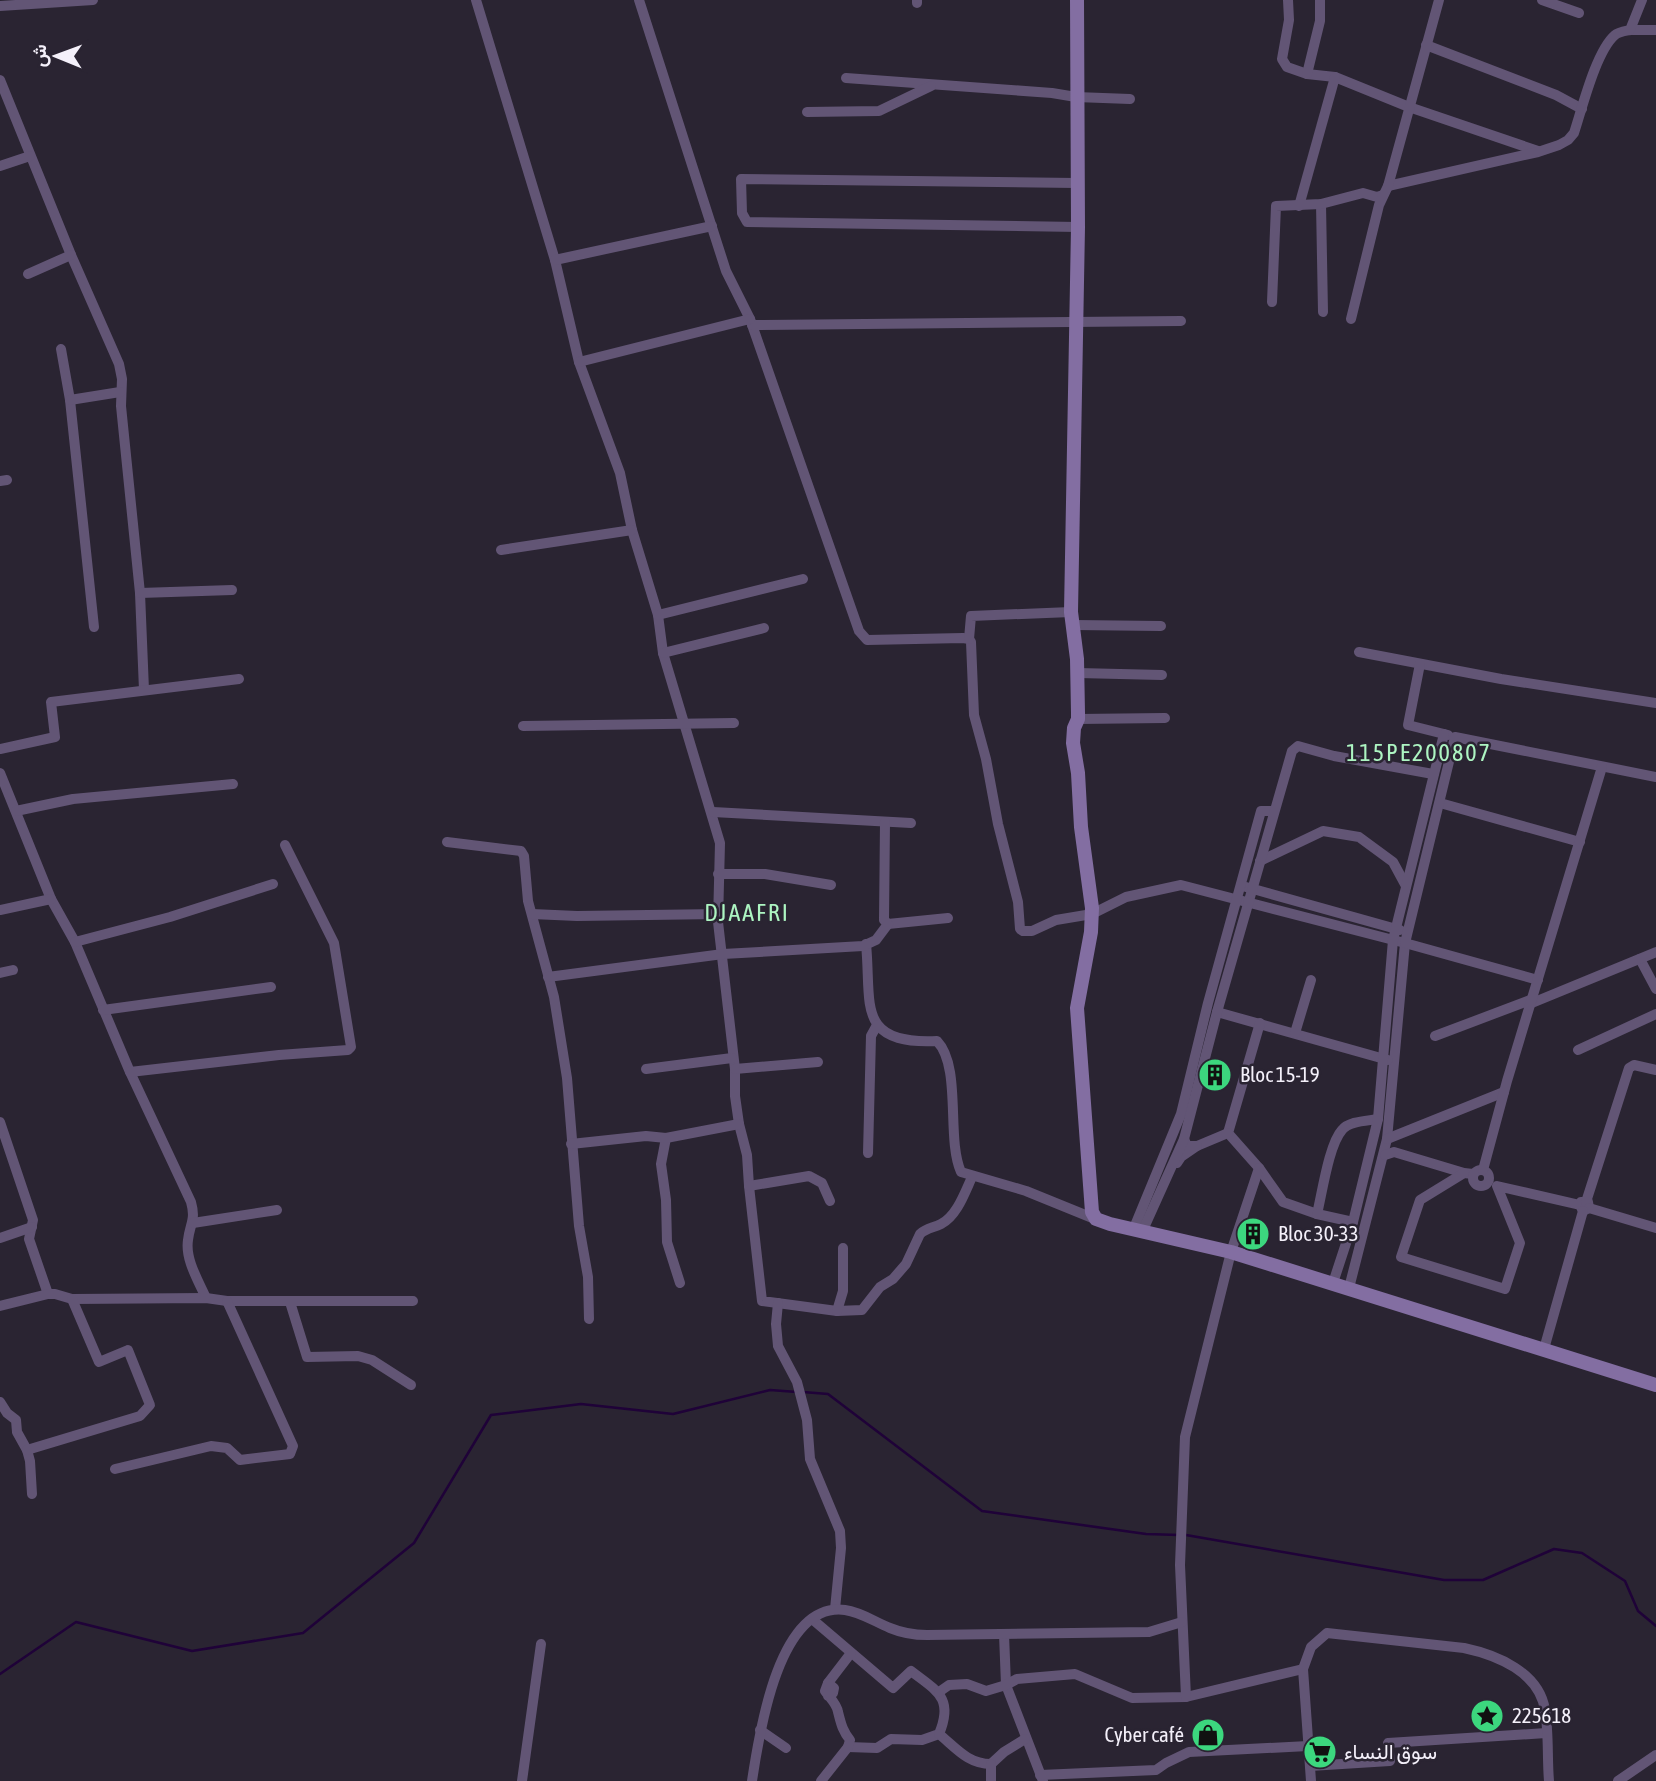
<svg xmlns="http://www.w3.org/2000/svg" width="1656" height="1781" viewBox="0 0 1656 1781" font-family="'Asap Condensed',Vazirmatn,sans-serif">
	<style>
		.lines { fill: none; stroke-linecap: round; stroke-linejoin: round }
		.stream { stroke: #1f0238; stroke-width: 2.5 }
		.street { stroke: #625575; stroke-width: 10 }
		.secondary { stroke: #836ea2; stroke-width: 14 }
		.labels { text-anchor: middle; stroke-width: 5; stroke-linejoin: round; paint-order: stroke }
		.poi-label { font-size: 21px; fill: #f4f0fa; stroke: #2a2432; text-anchor: start }
		.quarter-label { font-size: 24px; letter-spacing: 2px; fill: #adf5c2; stroke: #2a2432 }
	</style>
	<rect width="100%" height="100%" fill="#2a2432"/>
	<g class="lines">
		<g class="stream">
			<path d="M803 1392 828 1394 982 1511 1146 1534 1179 1535"/>
			<path d="M1186 1535 1444 1580H1483L1554 1549 1582 1553 1625 1581 1638 1611 1656 1626"/>
			<path d="M0 1674 76 1622 192 1651 303 1633 414 1543 491 1415 581 1404 673 1414 770 1390 797 1392"/>
		</g>
		<g class="street">
			<path d="M476 0 555 260 579 362 620 473 632 530 658 615 663 653 720 843 718 922 735 1069V1096L739 1124 747 1155 749 1186 762 1301 837 1311 862 1310 880 1287 893 1279 906 1264 920 1234C926 1228 933 1228 941 1224 957 1216 965 1192 972 1177"/>
			<path d="M639 0 726 271 750 319 859 631 867 640 963 638 969 639 971 642 974 715 986 759 998 824 1018 902 1020 929 1023 931H1032L1056 920 1092 914 1126 897 1181 885 1405 943 1387 1139 1349 1288"/>
			<path d="M1288 0 1289 20 1282 59 1287 67 1307 74 1335 77 1409 107 1538 151"/>
			<path d="M1542 0 1579 13"/>
			<path d="M917 3V0"/>
			<path d="M0 6 93 0"/>
			<path d="M1630 30H1656"/>
			<path d="M1426 45 1556 95 1582 109"/>
			<path d="M1307 74 1320 21V0"/>
			<path d="M846 78 1052 93 1076 97 1130 99"/>
			<path d="M0 80 71 255 119 364 122 379 121 406 140 593 144 690"/>
			<path d="M807 112 879 111 931 86"/>
			<path d="M0 166 30 156"/>
			<path d="M1076 183 741 179 742 213 747 222 1078 227"/>
			<path d="M1388 186 1538 152 1559 145 1568 140 1574 133C1582 109 1596 51 1615 35 1618 32 1625 31 1630 30L1642 0"/>
			<path d="M1321 204 1323 312"/>
			<path d="M1299 206 1335 77"/>
			<path d="M555 260 712 226"/>
			<path d="M28 274 71 255"/>
			<path d="M1272 302 1276 206 1321 204 1363 193 1377 197 1383 195"/>
			<path d="M1351 319 1379 205 1388 186 1439 0"/>
			<path d="M752 325 1181 321"/>
			<path d="M61 349 70 400 94 627"/>
			<path d="M579 362 750 319"/>
			<path d="M70 400 120 392"/>
			<path d="M0 481 7 480"/>
			<path d="M501 550 632 530"/>
			<path d="M140 593 232 590"/>
			<path d="M658 615 803 579"/>
			<path d="M1074 625 1161 626"/>
			<path d="M969 639 971 616 1071 612"/>
			<path d="M1359 652 1501 679 1656 703"/>
			<path d="M663 653 764 628"/>
			<path d="M1420 664 1408 725 1448 735"/>
			<path d="M1078 673 1162 675"/>
			<path d="M1078 719 1165 718"/>
			<path d="M523 726 734 723"/>
			<path d="M0 749 55 737 51 702 239 679"/>
			<path d="M0 773 51 899 75 942 130 1072 191 1202C196 1220 190 1223 188 1240 185 1259 198 1280 206 1298"/>
			<path d="M1440 803 1580 842"/>
			<path d="M16 811 73 799 233 784"/>
			<path d="M713 812 911 823"/>
			<path d="M447 842 521 851 524 856 528 901 554 997 567 1078 579 1226 588 1277 589 1319"/>
			<path d="M1260 861 1323 831 1359 837 1393 862 1406 886"/>
			<path d="M718 874H765L831 885"/>
			<path d="M1246 887 1400 930"/>
			<path d="M0 910 51 899"/>
			<path d="M532 914 577 916 719 914"/>
			<path d="M888 924 948 918"/>
			<path d="M75 942 170 917 273 884"/>
			<path d="M866 944C872 1003 855 1045 937 1041 962 1067 946 1139 961 1172L1026 1191 1095 1219"/>
			<path d="M1640 959 1656 989"/>
			<path d="M0 973 13 970"/>
			<path d="M548 977 723 954 863 946 876 940 888 924 884 920 885 822"/>
			<path d="M1538 980 1405 943 1455 737 1656 777"/>
			<path d="M1532 1003 1656 952"/>
			<path d="M103 1010 271 987"/>
			<path d="M1217 1012 1388 1060"/>
			<path d="M1260 1023 1228 1133 1259 1168 1283 1202 1317 1214C1322 1194 1329 1144 1342 1130 1349 1121 1367 1121 1378 1119"/>
			<path d="M1295 1033 1311 980"/>
			<path d="M1435 1036 1533 999"/>
			<path d="M1578 1050 1656 1014"/>
			<path d="M646 1069 732 1058"/>
			<path d="M735 1069 818 1062"/>
			<path d="M130 1072 279 1055 348 1050 351 1047 334 943 285 845"/>
			<path d="M0 1122 33 1220 29 1239 48 1294"/>
			<path d="M666 1138 661 1164 666 1200 667 1242 680 1283"/>
			<path d="M1387 1139 1504 1092"/>
			<path d="M571 1144 646 1136 666 1138 739 1124"/>
			<path d="M1197 1146 1228 1133"/>
			<path d="M868 1153 871 1036 877 1025"/>
			<path d="M1385 1155 1394 1152 1464 1173 1473 1174"/>
			<path d="M1177 1163 1181 1157 1197 1146H1187L1184 1139"/>
			<circle cx="1481" cy="1178" r="8"/>
			<path d="M1483 1170 1507 1081 1602 767"/>
			<path d="M1464 1173 1420 1200 1401 1257 1505 1289 1520 1243 1497 1186 1580 1205 1583 1211 1589 1208 1588 1202H1581L1580 1205"/>
			<path d="M749 1186 809 1176 822 1183 830 1201"/>
			<path d="M1586 1202 1629 1068 1634 1065 1656 1070"/>
			<path d="M1589 1208 1656 1228"/>
			<path d="M1317 1214 1353 1222"/>
			<path d="M193 1223 277 1210"/>
			<path d="M1134 1228 1181 1114 1208 1003 1261 811H1274"/>
			<path d="M1143 1230 1184 1139 1217 1012 1292 751 1298 746 1334 756 1433 774"/>
			<path d="M0 1238 32 1227"/>
			<path d="M1333 1283 1353 1222 1378 1119 1393 940 1444 734"/>
			<path d="M290 1302 307 1357 358 1356 372 1360 411 1385"/>
			<path d="M778 1303 776 1324 778 1346 797 1382 807 1420 810 1459 840 1531 841 1548 835 1609"/>
			<path d="M0 1306 48 1294H55L72 1299 206 1298 227 1301H413"/>
			<path d="M837 1311 843 1291V1248"/>
			<path d="M1544 1349 1583 1211"/>
			<path d="M0 1402 7 1413 16 1420 17 1432 27 1450 30 1461 32 1494"/>
			<path d="M27 1450 140 1416 150 1405 128 1350 99 1362 72 1299"/>
			<path d="M115 1469 211 1446 227 1448 240 1460 290 1454 293 1446 227 1301"/>
			<path d="M812 1619 893 1688 911 1671C937 1691 954 1698 939 1734L922 1740 891 1739 877 1748 848 1747"/>
			<path d="M1004 1634 1006 1685 1043 1781"/>
			<path d="M828 1683 851 1653"/>
			<path d="M939 1692 949 1685 967 1684 986 1691 1006 1685 1017 1679 1075 1674 1132 1698 1186 1697 1303 1669"/>
			<path d="M1186 1697 1180 1565 1185 1437 1231 1252 1259 1168"/>
			<path d="M760 1730 786 1748"/>
			<path d="M939 1734C956 1748 968 1764 991 1764L1004 1752 1025 1739"/>
			<path d="M1310 1766 1390 1761 1388 1743 1546 1733"/>
			<path d="M1040 1775 1156 1770 1166 1763 1189 1752 1308 1746"/>
			<path d="M522 1781 541 1644"/>
			<path d="M752 1781C759 1735 778 1601 845 1610 861 1612 875 1622 890 1628 902 1633 914 1635 927 1635L1149 1632 1182 1622"/>
			<path d="M821 1781 848 1747 850 1740C842 1730 841 1723 838 1712 837 1704 829 1697 825 1691L828 1683 834 1688 833 1693 828 1696"/>
			<path d="M991 1781V1764"/>
			<path d="M1311 1781 1303 1669 1311 1647 1327 1633 1464 1648C1497 1655 1539 1672 1545 1710 1549 1733 1547 1758 1549 1781"/>
			<path d="M1618 1781 1656 1755"/>
		</g>
		<path class="secondary" d="M1077 0 1078 227 1071 612 1077 659 1078 713V719L1074 728 1073 743 1078 773 1081 827 1092 908 1091 932 1077 1008 1092 1212 1096 1219 1110 1224 1231 1252 1656 1385"/>
	</g>
	<defs>
		<symbol id="building-disc" viewBox="-11 -11 22 22"><circle r="9.5" fill="#3cd77e" stroke="#2a2432"/><path d="M-4-6H4V6H1V3H-1V6H-4ZM-2.5-4.3h1.7v1.8h-1.7ZM.8-4.3h1.7v1.8H.8ZM-2.5-1h1.7V.8h-1.7ZM.8-1h1.7V.8H.8Z" fill="#111"/></symbol>
		<symbol id="sight-disc" viewBox="-11 -11 22 22"><circle r="9.5" fill="#3cd77e" stroke="#2a2432"/><path d="M0-6L1.8-2.2L6-1.7L2.9 1.2L3.7 5.4L0 3.3L-3.7 5.4L-2.9 1.2L-6-1.7L-1.8-2.2Z" fill="#111"/></symbol>
		<symbol id="shop-disc" viewBox="-11 -11 22 22"><circle r="9.5" fill="#3cd77e" stroke="#2a2432"/><path d="M-5-2.5h2.3a2.7 3.5 0 0 1 5.4 0H5L5.5 6h-11ZM-1.5-2.5h3a1.5 2.3 0 0 0-3 0Z" fill="#111"/></symbol>
		<symbol id="supermarket-disc" viewBox="-11 -11 22 22"><circle r="9.5" fill="#3cd77e" stroke="#2a2432"/><path d="M-6-5.5h2.5l.6 2H6L4.5 2H-2.5L-4.4-4H-6ZM-1.5 3.2a1.3 1.3 0 1 0 .1 0ZM3 3.2a1.3 1.3 0 1 0 .1 0Z" fill="#111"/></symbol>
	</defs>
	<g fill-rule="evenodd">
		<use href="#building-disc" x="1196" y="1056" width="38" height="38"/>
		<use href="#building-disc" x="1234" y="1215" width="38" height="38"/>
		<use href="#sight-disc" x="1468" y="1697" width="38" height="38"/>
		<use href="#shop-disc" x="1189" y="1716" width="38" height="38"/>
		<use href="#supermarket-disc" x="1301" y="1733" width="38" height="38"/>
	</g>
	<g class="labels">
		<g class="poi-label">
			<text x="1240" y="1082">Bloc 15-19</text>
			<text x="1278" y="1241">Bloc 30-33</text>
			<text x="1512" y="1723">225618</text>
			<text x="1184" y="1742" text-anchor="end">Cyber café</text>
			<text x="1344" y="1759">سوق النساء</text>
		</g>
		<g class="quarter-label">
			<text x="1419" y="761">115PE200807</text>
			<text x="747" y="921">DJAAFRI</text>
		</g>
	</g>
	<g transform="translate(56 56) rotate(271)" stroke="#2a2432" stroke-width="5" paint-order="stroke">
	<path d="M0-5L12 26L0 18L-12 26Z" fill="#f4f0fa"/>
	<text y="-10" font-size="19" font-weight="bold" text-anchor="middle" fill="#f4f0fa">ش</text>
	</g>
</svg>
